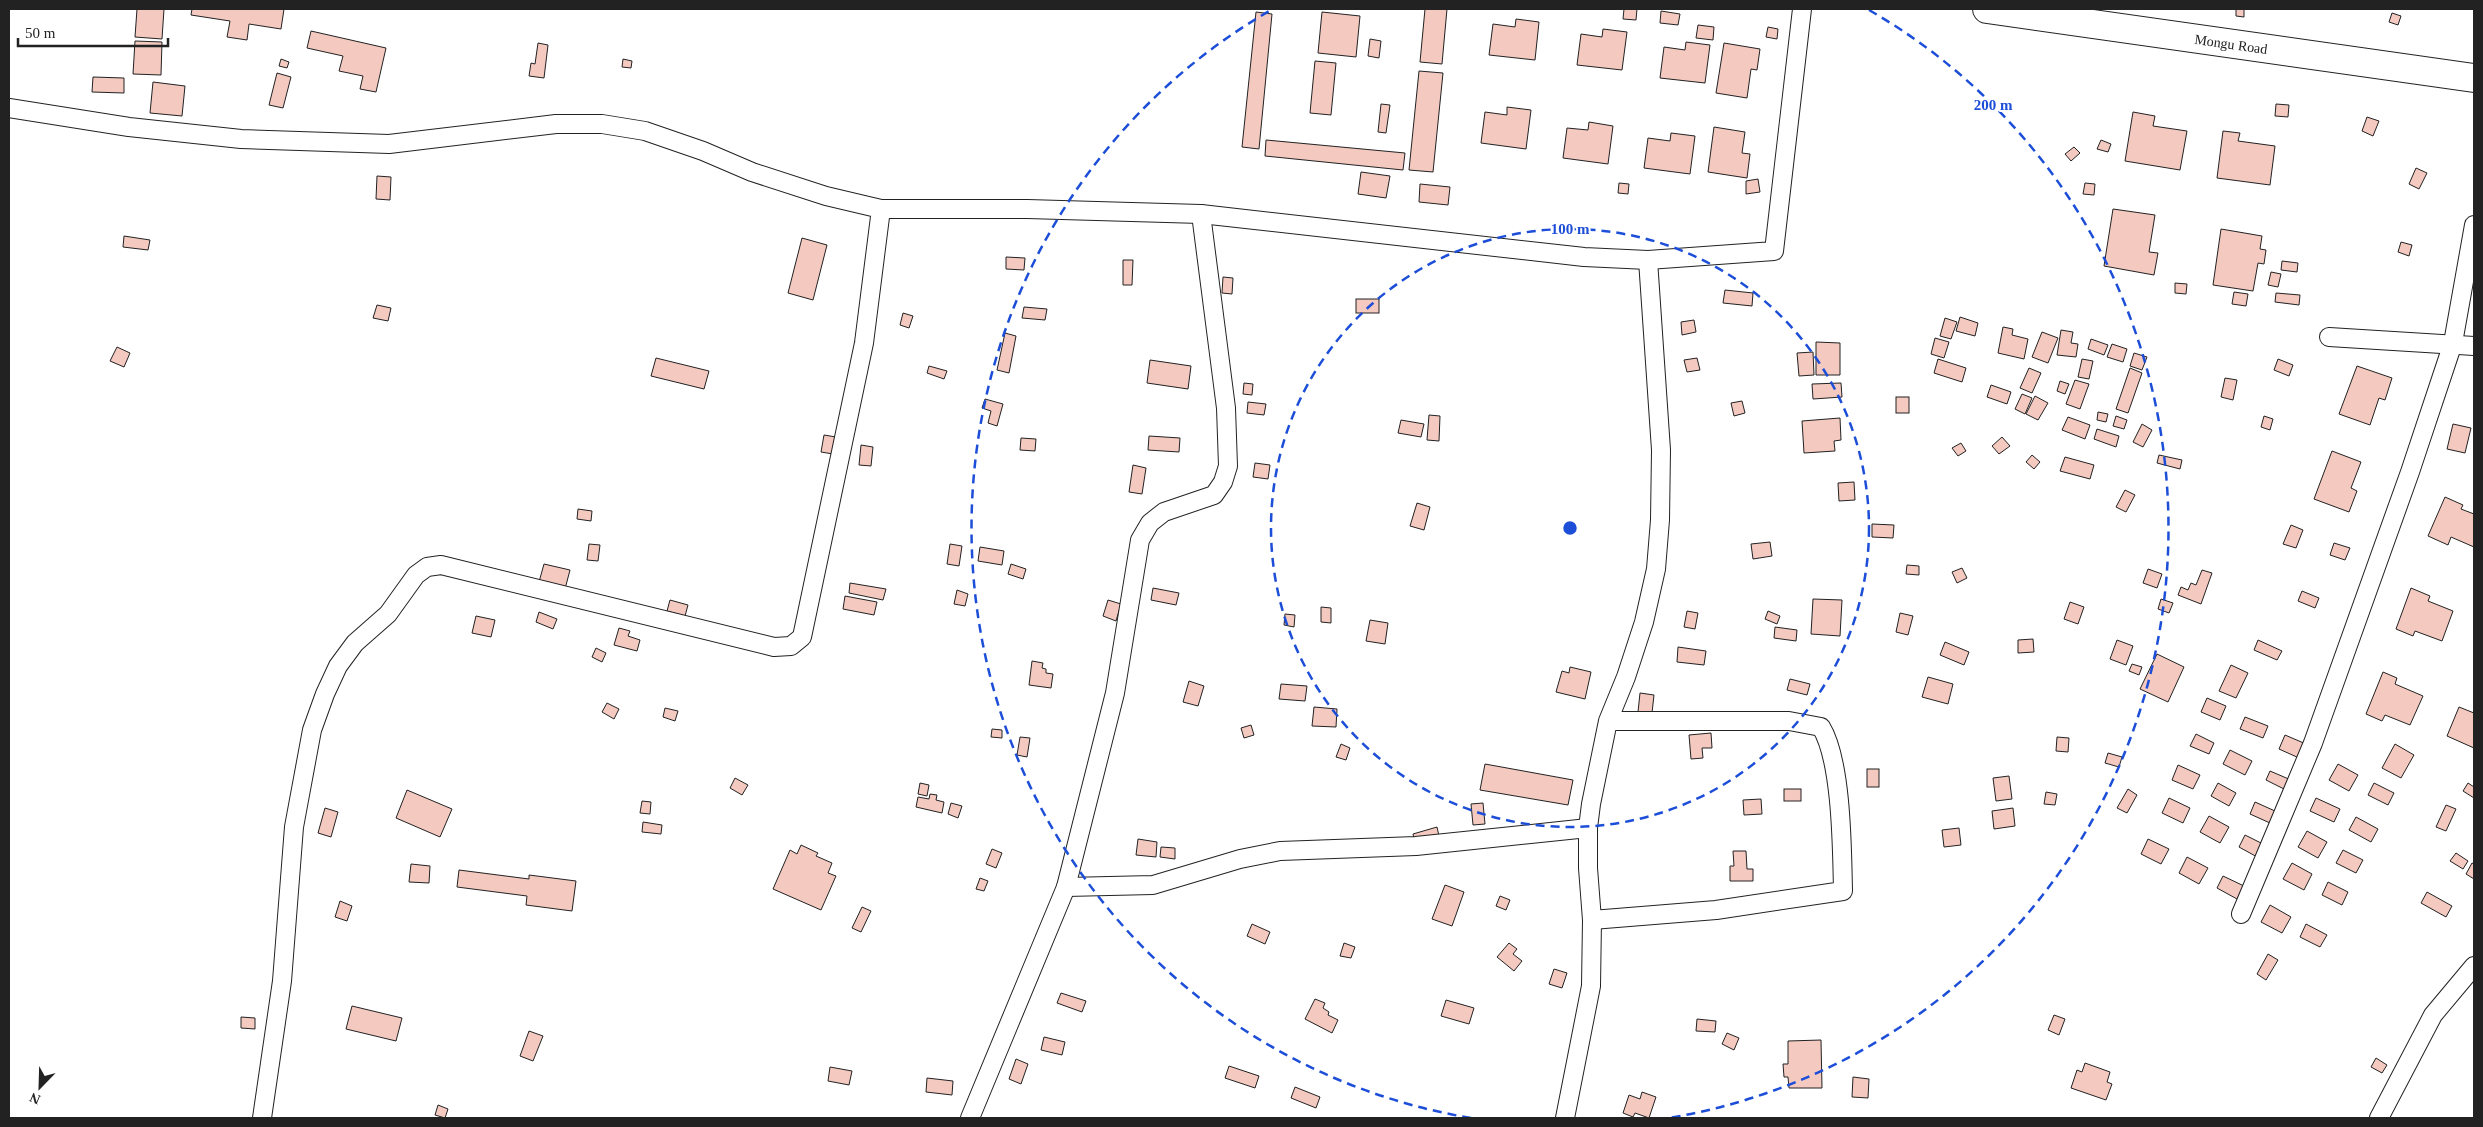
<svg xmlns="http://www.w3.org/2000/svg" width="2483" height="1127" viewBox="0 0 2483 1127" font-family="'Times New Roman',serif">
	<style>
		.building { fill: #f3c9c0; stroke: #222 }
		.lines { fill: none; stroke-linecap: round; stroke-linejoin: round }
		.street-casing { stroke: #222; stroke-width: 20 }
		.primary-casing { stroke: #222; stroke-width: 30 }
		.street { stroke: #fff; stroke-width: 18 }
		.primary { stroke: #fff; stroke-width: 28 }
		.ring { fill: none; stroke: #1d4ed8; stroke-width: 2.5; stroke-dasharray: 9 6 }
		.labels { text-anchor: middle; stroke-width: 4; stroke-linejoin: round; paint-order: stroke }
		.street-label { font-size: 14px; fill: #222; stroke: #fff }
		.centre { fill: #1d4ed8; stroke: #fff; stroke-width: 2.5 }
		.ring-label { font-size: 15px; text-anchor: middle; font-weight: bold; fill: #1d4ed8; stroke: #fff; stroke-width: 4; stroke-linejoin: round; paint-order: stroke }
	</style>
	<rect width="100%" height="100%" fill="#fff"/>
	<g class="building">
		<path d="M137 9H164L162 39 135 37Z"/>
		<path d="M192 9H284L281 29 249 24 247 40 227 37 230 21 191 15Z"/>
		<path d="M1425 9H1447L1442 64 1420 62Z"/>
		<path d="M1624 9H1637L1636 20 1623 19Z"/>
		<path d="M2236 9H2244V17L2236 16Z"/>
		<path d="M1661 11 1680 14 1678 25 1660 23Z"/>
		<path d="M1256 12 1272 14 1259 149 1242 147Z"/>
		<path d="M1322 12 1360 16 1356 57 1318 53Z"/>
		<path d="M2392 13 2401 16 2398 25 2389 22Z"/>
		<path d="M1516 19 1539 22 1535 60 1489 55 1493 24 1515 27Z"/>
		<path d="M1698 25 1714 27 1713 40 1696 38Z"/>
		<path d="M1768 27 1778 29 1777 39 1766 37Z"/>
		<path d="M1603 29 1627 32 1622 70 1577 65 1581 34 1602 37Z"/>
		<path d="M311 31 386 48 376 92 360 89 363 76 339 71 343 56 307 48Z"/>
		<path d="M1370 39 1381 41 1379 58 1368 56Z"/>
		<path d="M135 41 162 42 161 75 133 74Z"/>
		<path d="M1686 42 1710 45 1705 83 1660 78 1664 47 1685 50Z"/>
		<path d="M538 43 548 45 544 78 529 76 531 63 535 64Z"/>
		<path d="M1724 43 1760 49 1757 70 1751 69 1747 98 1716 93Z"/>
		<path d="M281 59 289 62 287 68 279 66Z"/>
		<path d="M623 59 632 61 631 68 622 67Z"/>
		<path d="M1315 61 1336 63 1331 115 1310 113Z"/>
		<path d="M1419 71 1443 73 1433 172 1409 170Z"/>
		<path d="M277 73 291 77 283 108 269 105Z"/>
		<path d="M93 77 124 78V93L92 92Z"/>
		<path d="M153 82 185 86 182 116 150 113Z"/>
		<path d="M1381 104 1390 105 1386 133 1378 132Z"/>
		<path d="M2276 104 2289 105 2288 117 2275 116Z"/>
		<path d="M1507 107 1531 110 1526 149 1481 143 1485 112 1507 115Z"/>
		<path d="M2133 112 2155 116 2153 126 2187 131 2180 170 2125 161Z"/>
		<path d="M2367 117 2379 121 2373 136 2362 131Z"/>
		<path d="M1589 122 1613 126 1608 164 1563 158 1567 128 1588 130Z"/>
		<path d="M1714 127 1745 132 1742 153 1750 154 1747 178 1708 172Z"/>
		<path d="M2223 131 2240 133 2238 141 2275 146 2270 185 2217 178Z"/>
		<path d="M1671 133 1695 136 1690 174 1644 168 1648 138 1670 141Z"/>
		<path d="M1266 140 1405 153 1403 170 1265 156Z"/>
		<path d="M2101 140 2111 144 2108 152 2097 149Z"/>
		<path d="M2074 147 2080 153 2071 161 2065 154Z"/>
		<path d="M2416 168 2427 173 2419 189 2409 184Z"/>
		<path d="M1361 172 1390 176 1386 198 1358 194Z"/>
		<path d="M377 176 391 177 390 200 376 199Z"/>
		<path d="M1758 179 1760 192 1746 194V181Z"/>
		<path d="M1619 183 1629 184 1628 194 1618 193Z"/>
		<path d="M2085 183 2095 184 2094 195 2083 194Z"/>
		<path d="M1420 184 1450 187 1448 205 1419 202Z"/>
		<path d="M2113 209 2155 215 2149 252 2158 253 2154 275 2104 266Z"/>
		<path d="M2221 229 2262 236 2260 249 2266 250 2264 264 2258 263 2253 291 2213 285Z"/>
		<path d="M124 236 150 240 148 250 123 247Z"/>
		<path d="M802 238 827 245 813 300 788 293Z"/>
		<path d="M2401 242 2412 245 2409 256 2398 252Z"/>
		<path d="M1006 257 1025 258 1024 270 1006 269Z"/>
		<path d="M1123 260H1133L1132 285H1123Z"/>
		<path d="M2282 261 2298 263 2297 272 2281 270Z"/>
		<path d="M2271 272 2281 274 2278 287 2268 285Z"/>
		<path d="M1223 277 1233 278 1232 294 1222 293Z"/>
		<path d="M2175 283 2187 284 2186 294 2175 293Z"/>
		<path d="M1725 290 1753 293 1752 306 1723 303Z"/>
		<path d="M2234 292 2248 294 2246 306 2232 304Z"/>
		<path d="M2276 293 2300 295 2299 305 2275 302Z"/>
		<rect x="1356" y="299" width="23" height="14"/>
		<path d="M377 305 391 308 388 321 373 318Z"/>
		<path d="M1024 307 1047 309 1045 320 1022 318Z"/>
		<path d="M903 313 913 316 909 328 900 325Z"/>
		<path d="M1960 317 1978 323 1975 336 1956 331Z"/>
		<path d="M1945 318 1957 322 1951 339 1940 336Z"/>
		<path d="M1694 320 1696 332 1682 335 1681 322Z"/>
		<path d="M2003 327 2013 329 2012 335 2028 339 2024 359 1998 353Z"/>
		<path d="M2061 330 2073 332 2071 343 2078 344 2076 357 2057 355Z"/>
		<path d="M2042 332 2058 338 2048 363 2032 357Z"/>
		<path d="M1005 333 1016 336 1009 373 997 370Z"/>
		<path d="M1935 338 1949 342 1944 358 1931 354Z"/>
		<path d="M2091 339 2108 345 2104 355 2088 349Z"/>
		<path d="M1816 342 1840 343V375H1816Z"/>
		<path d="M2112 344 2127 349 2123 362 2107 357Z"/>
		<path d="M117 347 130 353 124 367 110 361Z"/>
		<path d="M1813 352 1814 375 1799 376 1797 353Z"/>
		<path d="M2134 353 2147 357 2142 370 2130 366Z"/>
		<path d="M656 358 709 371 704 389 651 376Z"/>
		<path d="M1697 358 1700 370 1687 372 1684 360Z"/>
		<path d="M1938 359 1966 368 1962 382 1934 373Z"/>
		<path d="M2082 359 2093 361 2089 379 2078 377Z"/>
		<path d="M2278 359 2293 365 2289 376 2274 370Z"/>
		<path d="M1150 360 1191 366 1188 389 1147 383Z"/>
		<path d="M929 366 947 371 944 379 927 373Z"/>
		<path d="M2357 366 2392 378 2385 400 2379 398 2370 425 2339 414Z"/>
		<path d="M2029 368 2041 373 2032 393 2020 388Z"/>
		<path d="M2130 368 2142 373 2128 413 2116 409Z"/>
		<path d="M2225 378 2237 380 2233 400 2221 397Z"/>
		<path d="M2075 380 2089 384 2080 409 2066 404Z"/>
		<path d="M2060 381 2069 384 2065 394 2057 391Z"/>
		<path d="M1244 383 1253 384 1252 395 1243 394Z"/>
		<path d="M1841 383 1842 397 1813 399 1812 384Z"/>
		<path d="M1991 385 2011 392 2007 404 1987 397Z"/>
		<path d="M2022 394 2032 398 2025 414 2015 409Z"/>
		<path d="M2035 396 2048 403 2038 420 2026 414Z"/>
		<rect x="1896" y="397" width="13" height="16"/>
		<path d="M985 399 1003 404 997 426 988 423 991 411 982 408Z"/>
		<path d="M1742 401 1745 413 1734 416 1731 403Z"/>
		<path d="M1248 402 1266 404 1264 415 1247 413Z"/>
		<path d="M2098 412 2108 414 2106 422 2097 420Z"/>
		<path d="M1429 415 1440 416 1439 441 1427 440Z"/>
		<path d="M2116 416 2127 420 2124 429 2113 426Z"/>
		<path d="M2264 416 2273 419 2270 430 2261 427Z"/>
		<path d="M2068 417 2090 425 2085 439 2062 430Z"/>
		<path d="M1840 418 1841 440 1834 441 1835 451 1804 453 1802 421Z"/>
		<path d="M1401 420 1424 424 1421 437 1398 433Z"/>
		<path d="M2142 424 2152 430 2143 447 2133 442Z"/>
		<path d="M2453 424 2471 428 2465 453 2447 449Z"/>
		<path d="M2097 429 2119 436 2116 447 2094 439Z"/>
		<path d="M824 435 836 437 833 454 821 452Z"/>
		<path d="M1149 436 1180 438 1179 452 1148 450Z"/>
		<path d="M2002 437 2010 446 1999 454 1992 446Z"/>
		<path d="M1021 438 1036 439 1035 451 1020 450Z"/>
		<path d="M1961 443 1966 451 1958 456 1952 448Z"/>
		<path d="M861 445 873 447 871 466 859 465Z"/>
		<path d="M2332 451 2361 462 2351 488 2357 491 2349 512 2314 499Z"/>
		<path d="M2032 455 2040 462 2034 469 2026 462Z"/>
		<path d="M2159 455 2182 460 2180 469 2157 463Z"/>
		<path d="M2065 457 2094 465 2090 479 2060 471Z"/>
		<path d="M1255 463 1270 465 1268 479 1253 477Z"/>
		<path d="M1133 465 1146 468 1142 494 1129 492Z"/>
		<path d="M1854 482 1855 500 1839 501 1838 483Z"/>
		<path d="M2125 490 2135 495 2126 512 2116 507Z"/>
		<path d="M2445 497 2463 505 2461 509 2474 514V547L2451 537 2448 545 2428 536Z"/>
		<path d="M1417 503 1430 507 1424 530 1410 526Z"/>
		<path d="M578 509 592 511 591 521 577 519Z"/>
		<path d="M1872 524 1894 525 1893 538 1872 537Z"/>
		<path d="M2291 525 2303 530 2296 548 2283 544Z"/>
		<path d="M1770 542 1772 556 1753 559 1751 544Z"/>
		<path d="M2334 543 2350 548 2345 560 2330 555Z"/>
		<path d="M589 544 600 545 598 561 587 560Z"/>
		<path d="M950 544 962 546 959 566 947 564Z"/>
		<path d="M980 547 1004 551 1002 565 978 561Z"/>
		<path d="M544 564 570 570 565 589 539 582Z"/>
		<path d="M1011 564 1026 569 1023 579 1008 574Z"/>
		<path d="M1907 565 1919 566V575L1906 574Z"/>
		<path d="M1962 568 1967 578 1957 583 1952 572Z"/>
		<path d="M2148 569 2162 574 2157 588 2143 583Z"/>
		<path d="M2202 570 2212 573 2201 604 2178 595 2181 587 2188 590 2191 583 2196 585Z"/>
		<path d="M850 583 886 589 883 600 849 593Z"/>
		<path d="M1153 588 1179 593 1176 605 1151 600Z"/>
		<path d="M2411 588 2430 596 2428 601 2453 611 2442 641 2415 631 2413 636 2396 629Z"/>
		<path d="M957 590 968 594 965 606 954 604Z"/>
		<path d="M2302 591 2319 598 2315 608 2298 601Z"/>
		<path d="M845 596 877 602 874 615 843 609Z"/>
		<path d="M1813 599 1842 600 1840 636 1811 634Z"/>
		<path d="M2161 599 2173 603 2169 613 2158 609Z"/>
		<path d="M670 600 688 605 685 616 667 611Z"/>
		<path d="M1108 600 1121 604 1116 621 1103 616Z"/>
		<path d="M2070 602 2084 607 2078 624 2064 619Z"/>
		<path d="M1321 607 1331 608V623L1321 622Z"/>
		<path d="M1687 611 1698 613 1695 629 1684 627Z"/>
		<path d="M1768 611 1780 616 1777 624 1765 619Z"/>
		<path d="M539 612 557 619 553 629 536 622Z"/>
		<path d="M1900 613 1913 616 1908 635 1896 632Z"/>
		<path d="M1285 614 1295 615 1294 627 1284 625Z"/>
		<path d="M476 616 495 620 491 637 472 633Z"/>
		<path d="M1370 620 1388 623 1385 644 1366 641Z"/>
		<path d="M1775 627 1797 630 1796 641 1774 638Z"/>
		<path d="M619 628 630 631 628 636 640 640 637 651 614 645Z"/>
		<path d="M2033 639 2034 652 2018 653V640Z"/>
		<path d="M2117 640 2133 646 2126 665 2110 659Z"/>
		<path d="M2258 640 2282 651 2277 660 2254 650Z"/>
		<path d="M1945 642 1969 652 1964 665 1940 655Z"/>
		<path d="M1678 647 1706 651 1704 665 1677 662Z"/>
		<path d="M596 648 606 653 602 662 592 657Z"/>
		<path d="M2157 654 2184 667 2168 702 2140 689Z"/>
		<path d="M1032 661 1043 663 1042 668 1046 669V673L1053 674 1051 688 1029 685Z"/>
		<path d="M2132 664 2142 667 2139 675 2129 671Z"/>
		<path d="M2231 665 2248 673 2236 698 2219 691Z"/>
		<path d="M1570 667 1591 672 1585 699 1556 692 1562 671 1569 673Z"/>
		<path d="M2383 672 2397 678 2395 684 2423 696 2410 725 2385 715 2382 721 2366 714Z"/>
		<path d="M1928 677 1953 684 1948 704 1922 697Z"/>
		<path d="M1790 679 1810 684 1807 695 1787 690Z"/>
		<path d="M1189 681 1204 686 1198 706 1183 702Z"/>
		<path d="M1281 684 1307 686 1305 701 1279 699Z"/>
		<path d="M1640 693 1654 695 1652 713 1638 712Z"/>
		<path d="M2207 698 2226 706 2220 720 2201 712Z"/>
		<path d="M607 703 619 709 614 719 602 712Z"/>
		<path d="M1314 707 1337 709 1336 727 1312 726Z"/>
		<path d="M2459 707 2474 713V748L2447 736Z"/>
		<path d="M665 708 678 711 675 721 663 717Z"/>
		<path d="M2245 717 2268 726 2263 738 2240 729Z"/>
		<path d="M1251 725 1254 735 1244 738 1241 728Z"/>
		<path d="M992 729 1002 730V738L991 737Z"/>
		<path d="M1711 733 1712 748H1702L1703 758 1691 759 1689 735Z"/>
		<path d="M2196 734 2214 743 2209 754 2190 746Z"/>
		<path d="M2285 735 2306 744 2299 758 2279 749Z"/>
		<path d="M1020 737 1030 738 1027 757 1017 755Z"/>
		<path d="M2057 737 2069 738 2068 752 2056 751Z"/>
		<path d="M1341 744 1350 748 1346 760 1336 757Z"/>
		<path d="M2395 744 2414 755 2401 778 2382 768Z"/>
		<path d="M2230 750 2252 761 2245 775 2223 764Z"/>
		<path d="M2108 753 2122 757 2119 767 2105 763Z"/>
		<path d="M1485 764 1573 780 1568 805 1480 790Z"/>
		<path d="M2338 764 2358 775 2349 791 2329 780Z"/>
		<path d="M2178 765 2200 775 2193 789 2172 780Z"/>
		<rect x="1867" y="769" width="12" height="18"/>
		<path d="M2270 771 2291 780 2286 790 2266 780Z"/>
		<path d="M2009 776 2012 799 1996 801 1993 778Z"/>
		<path d="M735 778 748 785 742 795 730 788Z"/>
		<path d="M920 783 929 785 927 796 918 794Z"/>
		<path d="M2218 783 2236 793 2229 806 2211 796Z"/>
		<path d="M2374 783 2394 793 2388 805 2368 795Z"/>
		<path d="M2468 783 2474 787V798L2463 791Z"/>
		<rect x="1784" y="789" width="17" height="12"/>
		<path d="M2128 789 2137 795 2127 813 2117 808Z"/>
		<path d="M407 790 452 809 440 837 396 818Z"/>
		<path d="M2046 792 2057 794 2055 805 2044 804Z"/>
		<path d="M930 794 937 795 936 800 944 802 942 813 916 807 918 797 929 799Z"/>
		<path d="M2169 798 2190 808 2183 823 2162 813Z"/>
		<path d="M2316 798 2340 809 2334 822 2310 811Z"/>
		<path d="M1761 799 1762 814 1744 815 1743 800Z"/>
		<path d="M642 801 651 802 650 814 640 813Z"/>
		<path d="M2255 802 2275 811 2270 823 2250 814Z"/>
		<path d="M951 803 962 806 958 818 948 814Z"/>
		<path d="M1483 803 1485 824 1473 825 1471 804Z"/>
		<path d="M2446 805 2456 809 2446 831 2436 827Z"/>
		<path d="M325 808 338 812 331 837 318 833Z"/>
		<path d="M2013 808 2015 826 1994 829 1992 811Z"/>
		<path d="M2209 816 2229 827 2220 843 2200 832Z"/>
		<path d="M2356 817 2378 829 2371 842 2349 830Z"/>
		<path d="M643 822 662 825 661 834 642 832Z"/>
		<path d="M1437 827 1439 836 1415 843 1413 834Z"/>
		<path d="M1959 828 1961 845 1944 847 1942 830Z"/>
		<path d="M2307 831 2327 842 2318 858 2298 847Z"/>
		<path d="M2245 835 2265 845 2259 858 2239 847Z"/>
		<path d="M1138 839 1157 842 1156 857 1136 855Z"/>
		<path d="M2148 839 2169 849 2161 864 2141 854Z"/>
		<path d="M801 845 818 853 816 856 832 863 828 873 836 876 821 910 773 889 790 850 797 854Z"/>
		<path d="M1161 847 1175 848V859L1160 857Z"/>
		<path d="M992 849 1002 853 996 868 986 864Z"/>
		<path d="M2343 850 2363 860 2356 873 2336 863Z"/>
		<path d="M1733 851H1746L1747 869H1753V881H1730V866H1734Z"/>
		<path d="M2456 853 2468 861 2463 869 2450 861Z"/>
		<path d="M2187 857 2208 868 2199 884 2179 873Z"/>
		<path d="M2292 863 2312 874 2304 890 2283 879Z"/>
		<path d="M2472 863 2474 864V879L2466 874Z"/>
		<path d="M411 864 430 866 429 883 409 882Z"/>
		<path d="M459 870 529 879V875L576 881 572 911 526 905 527 896 457 887Z"/>
		<path d="M2223 876 2244 886 2237 899 2217 888Z"/>
		<path d="M980 878 988 881 984 891 976 889Z"/>
		<path d="M2328 882 2348 892 2342 905 2322 895Z"/>
		<path d="M1445 885 1464 892 1452 926 1432 919Z"/>
		<path d="M2427 892 2452 906 2446 917 2421 903Z"/>
		<path d="M1500 896 1510 900 1506 910 1496 906Z"/>
		<path d="M340 901 352 906 347 921 335 917Z"/>
		<path d="M2270 905 2291 917 2282 933 2261 922Z"/>
		<path d="M862 907 871 911 861 932 852 928Z"/>
		<path d="M1252 924 1270 932 1265 944 1247 936Z"/>
		<path d="M2306 924 2327 935 2320 947 2300 937Z"/>
		<path d="M1344 943 1355 947 1351 958 1340 956Z"/>
		<path d="M1509 943 1517 949 1513 954 1522 961 1514 971 1497 957Z"/>
		<path d="M2268 954 2278 960 2266 980 2257 974Z"/>
		<path d="M1554 969 1567 973 1562 988 1549 984Z"/>
		<path d="M1061 993 1086 1001 1082 1012 1057 1003Z"/>
		<path d="M1315 999 1325 1003 1323 1008 1329 1012 1328 1015 1338 1020 1332 1033 1305 1019Z"/>
		<path d="M1446 1000 1474 1008 1469 1024 1441 1016Z"/>
		<path d="M352 1006 402 1018 396 1041 346 1029Z"/>
		<path d="M2054 1015 2065 1019 2059 1035 2048 1030Z"/>
		<path d="M241 1017 255 1018V1029L241 1028Z"/>
		<path d="M1697 1019 1716 1021 1715 1032 1696 1031Z"/>
		<path d="M529 1031 543 1036 533 1061 520 1056Z"/>
		<path d="M1727 1033 1739 1038 1734 1050 1722 1044Z"/>
		<path d="M1044 1037 1065 1042 1062 1055 1041 1050Z"/>
		<path d="M1821 1040 1822 1088H1789L1788 1077H1784L1783 1064H1788V1041Z"/>
		<path d="M2376 1058 2387 1065 2382 1073 2371 1067Z"/>
		<path d="M1016 1059 1028 1064 1021 1084 1009 1079Z"/>
		<path d="M2085 1063 2110 1072 2107 1082 2112 1084 2106 1100 2071 1088 2077 1070 2082 1072Z"/>
		<path d="M1229 1066 1259 1076 1255 1088 1225 1078Z"/>
		<path d="M830 1067 852 1071 849 1085 828 1081Z"/>
		<path d="M1853 1077 1869 1079 1868 1098 1852 1097Z"/>
		<path d="M927 1078 953 1081 952 1095 926 1092Z"/>
		<path d="M1295 1087 1320 1097 1316 1108 1291 1098Z"/>
		<path d="M1642 1092 1656 1097 1649 1118 1635 1113 1633 1117 1623 1113 1629 1095 1640 1099Z"/>
		<path d="M438 1105 448 1109 445 1118 435 1115Z"/>
	</g>
	<g class="lines">
		<defs>
			<g id="street">
				<path d="M9 108 129 127 241 139 389 144 556 124H602L645 131 703 151 752 172 826 196 881 209H1027L1201 214 1584 257 1648 260 1774 251 1802 9"/>
				<path d="M2329 337 2474 346"/>
				<path d="M1608 721H1789L1821 727C1842 761 1842 850 1843 891L1716 910 1592 920 1588 868V828L1591 804 1608 721 1626 677 1644 622 1656 569 1660 520 1661 450 1648 260"/>
				<path d="M1066 887 1153 885 1240 859 1280 851 1416 846 1588 828"/>
				<path d="M2241 914 2313 743 2410 472 2453 343 2474 225"/>
				<path d="M262 1118 282 981 294 827 312 730 325 694 338 666 355 643 388 614 416 575 427 567 441 565 774 647 791 646 802 637 864 343 881 209"/>
				<path d="M970 1118 1066 887 1115 693 1140 540 1150 523 1164 512 1214 495 1223 482 1228 466 1226 408 1201 214"/>
				<path d="M1565 1118 1591 986 1592 920"/>
				<path d="M2379 1118 2433 1015 2474 966"/>
			</g>
			<path id="primary" d="M1987 9 2474 78"/>
		</defs>
		<use href="#street" class="street-casing"/>
		<use href="#primary" class="primary-casing"/>
		<use href="#street" class="street"/>
		<use href="#primary" class="primary"/>
	</g>
	<g class="ring">
		<circle cx="1570" cy="528" r="299"/>
		<path d="M1471 1118A598 598 0 0 1 1271 10M1869 10A598 598 0 0 1 1669 1118"/>
	</g>
	<g class="labels">
		<g class="street-label">
			<text transform="translate(2231 44) rotate(8)" y="5">Mongu Road</text>
		</g>
	</g>
	<circle cx="1570" cy="528" r="8" class="centre"/>
	<g class="ring-label">
		<text x="1993" y="110">200 m</text>
		<text x="1570" y="234">100 m</text>
	</g>
	<rect width="2483" height="1127" fill="none" stroke="#222222" stroke-width="20"/>
	<g transform="translate(40 1087) rotate(203)" stroke="#ffffff" stroke-width="4" paint-order="stroke">
	<path d="M0-4L9 19L0 12L-9 19Z" fill="#222222"/>
	<text y="-8" font-size="14" font-weight="bold" text-anchor="middle" fill="#222222">N</text>
	</g>
	<path d="M18 38v8h150v-8" fill="none" stroke="#222222" stroke-width="2.5"/>
	<text x="25" y="38" font-size="15" fill="#222222" stroke="#ffffff" stroke-width="4" paint-order="stroke">50 m</text>
</svg>
